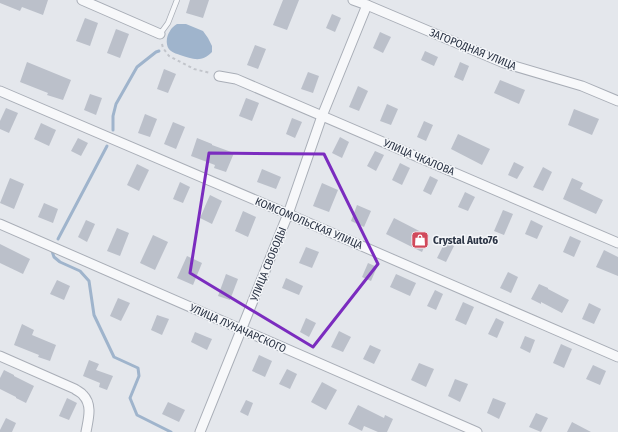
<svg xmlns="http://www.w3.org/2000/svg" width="618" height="432" viewBox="0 0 618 432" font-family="'Fira Sans Condensed',sans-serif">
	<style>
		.water { fill: #9fb4cc }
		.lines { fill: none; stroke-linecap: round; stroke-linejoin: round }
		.stream { stroke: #9fb4cc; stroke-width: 3 }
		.building { fill: #bbc0ca }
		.service-casing { stroke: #a9aeb7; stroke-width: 6 }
		.minor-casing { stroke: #a9aeb7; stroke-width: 11 }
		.path { stroke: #c2c5cb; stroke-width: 2; stroke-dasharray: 3 3; stroke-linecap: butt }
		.service { stroke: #f7f8fa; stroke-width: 4.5 }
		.minor { stroke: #f7f8fa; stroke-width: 9 }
		.marked { fill: none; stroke: #7b2cbf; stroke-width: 3; stroke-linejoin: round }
		.labels { text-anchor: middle; stroke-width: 3; stroke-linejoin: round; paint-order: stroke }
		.street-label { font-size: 11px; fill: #2b3445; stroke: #f4f6f9 }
		.poi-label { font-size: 11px; font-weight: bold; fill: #2b3445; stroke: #f4f6f9; text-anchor: start }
	</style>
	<rect width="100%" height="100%" fill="#e4e7ec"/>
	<path class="water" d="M177 24H186L203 31 208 38 212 46V52C202 63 192 59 180 55 178 54 173 53 171 51 165 47 166 36 170 31 171 28 174 26 177 24Z"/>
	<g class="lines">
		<g class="stream">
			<path d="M113 130V116L116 104 137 67 156 52 159 51"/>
			<path d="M58 239 107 146"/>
			<path d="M52 251 54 257 60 262 80 271 89 281 94 315 114 357 138 368 139 376 130 398 137 415 171 432"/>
		</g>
	</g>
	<g class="building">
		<path d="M0 0H48L43 15 22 7 20 11 0 3Z"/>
		<path d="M190 0H209L203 18 186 13Z"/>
		<path d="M283 0H299L287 30 273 25Z"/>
		<path d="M332 14 341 18 335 32 326 28Z"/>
		<path d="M85 18 98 23 90 46 76 41Z"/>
		<path d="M116 29 129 34 120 58 107 53Z"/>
		<path d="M380 32 391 37 383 53 373 48Z"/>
		<path d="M255 45 266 49 258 69 247 65Z"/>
		<path d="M425 51 438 57 434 66 421 60Z"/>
		<path d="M27 62 71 80 63 100 47 95 48 93 20 82Z"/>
		<path d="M460 62 469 66 463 81 454 77Z"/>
		<path d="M164 69 176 74 168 93 157 89Z"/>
		<path d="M308 72 319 76 313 93 301 89Z"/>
		<path d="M500 80 525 90 519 104 494 93Z"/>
		<path d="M358 86 368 91 359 111 349 107Z"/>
		<path d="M90 94 102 98 96 115 84 110Z"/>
		<path d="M246 98 259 103 252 121 239 116Z"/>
		<path d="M387 104 398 109 391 125 380 121Z"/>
		<path d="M6 108 18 113 9 133 0 129V121Z"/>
		<path d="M574 109 599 119 592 135 568 125Z"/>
		<path d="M145 114 157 119 150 137 138 133Z"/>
		<path d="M292 118 302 122 295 138 286 134Z"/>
		<path d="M424 121 433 125 426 141 417 137Z"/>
		<path d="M173 122 185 127 176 149 164 144Z"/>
		<path d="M41 123 56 130 49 146 34 139Z"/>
		<path d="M458 134 490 149 482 165 451 149Z"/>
		<path d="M340 137 349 142 342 158 332 153Z"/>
		<path d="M78 138 88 143 81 156 71 151Z"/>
		<path d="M197 138 212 144V145L234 153 226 172 214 168 215 165 191 156Z"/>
		<path d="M375 151 384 155 376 171 367 166Z"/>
		<path d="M514 162 524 167 517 179 508 175Z"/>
		<path d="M400 163 410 168 402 185 392 180Z"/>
		<path d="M137 164 149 170 139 191 127 185Z"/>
		<path d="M543 167 552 172 543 191 533 187Z"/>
		<path d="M262 169 281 177 276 189 257 182Z"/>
		<path d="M430 176 438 180 431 195 423 191Z"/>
		<path d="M10 178 24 184 14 209 0 203Z"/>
		<path d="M572 178 583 183 580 189 603 200 596 214 563 199Z"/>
		<path d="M180 182 190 187 183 203 173 199Z"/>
		<path d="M322 183 338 190 329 212 313 206Z"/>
		<path d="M465 192 475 197 468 211 458 207Z"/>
		<path d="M210 195 222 201 212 224 200 218Z"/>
		<path d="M44 203 58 209 53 223 38 217Z"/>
		<path d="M357 205 371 211 364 227 351 221Z"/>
		<path d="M503 210 513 214 504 235 494 231Z"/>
		<path d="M243 211 256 217 248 237 235 231Z"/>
		<path d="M394 218 429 236 422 252 386 234Z"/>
		<path d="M86 220 95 224 87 242 78 237Z"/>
		<path d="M531 220 543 226 537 239 525 234Z"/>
		<path d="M117 228 129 233 120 256 107 251Z"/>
		<path d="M153 235 168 242 155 270 140 263Z"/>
		<path d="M570 236 581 241 574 257 563 252Z"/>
		<path d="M445 242 454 246 446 262 437 258Z"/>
		<path d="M0 244 30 259 23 274 0 263Z"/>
		<path d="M306 247 319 252 312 268 299 263Z"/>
		<path d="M604 250 618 257V276L596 267Z"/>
		<path d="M187 256 202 263 193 285 177 278Z"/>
		<path d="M368 263 377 267 371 281 362 277Z"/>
		<path d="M508 272 518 277 511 293 500 288Z"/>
		<path d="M226 274 238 279 230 300 218 296Z"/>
		<path d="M396 274 416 283 410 296 390 287Z"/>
		<path d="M286 278 303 286 299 295 282 288Z"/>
		<path d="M57 280 70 286 64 300 50 294Z"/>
		<path d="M539 284 548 288V289L569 300 562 313 541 302V304L531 299Z"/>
		<path d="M435 290 443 294 436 310 427 306Z"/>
		<path d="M118 298 130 303 121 321 110 316Z"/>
		<path d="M463 302 474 307 466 325 455 320Z"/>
		<path d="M589 303 601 309 594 324 582 319Z"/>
		<path d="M157 315 169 319 162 335 151 330Z"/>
		<path d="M306 318 316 323 309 337 300 332Z"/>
		<path d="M496 318 504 322 497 338 488 334Z"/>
		<path d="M22 324 34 330 32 335 56 345 50 361 38 357 39 355 14 345Z"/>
		<path d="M339 331 351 337 343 352 331 347Z"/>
		<path d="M195 332 212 339 207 350 191 342Z"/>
		<path d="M525 336 535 340 530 353 520 348Z"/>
		<path d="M561 344 572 349 564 368 553 363Z"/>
		<path d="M370 345 381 350 374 364 363 359Z"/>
		<path d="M259 355 272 361 265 377 252 371Z"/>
		<path d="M89 360 99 364 96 370 113 376 107 390 99 387 100 383 83 376Z"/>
		<path d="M419 363 434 369 426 387 411 380Z"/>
		<path d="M593 365 606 371 600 385 586 379Z"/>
		<path d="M287 369 297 374 290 389 279 384Z"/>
		<path d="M4 370 14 375V376L34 386 26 403 16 398V397L0 389V378Z"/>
		<path d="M455 379 468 384 460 402 448 396Z"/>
		<path d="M322 382 337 390 326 410 311 402Z"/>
		<path d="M67 398 77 403 69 420 59 416Z"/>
		<path d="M493 398 506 403 499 419 487 413Z"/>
		<path d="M246 400 253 403 248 416 240 412Z"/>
		<path d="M168 402 185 410 179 422 162 414Z"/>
		<path d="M358 405 384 418 385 415 393 419 387 432H378L364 426 362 431 348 424Z"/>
		<path d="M536 413 548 418 541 432 529 427Z"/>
		<path d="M6 418 16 423 12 432H0V430Z"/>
		<path d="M572 422 591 432H567Z"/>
	</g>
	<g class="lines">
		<defs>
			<path id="service" d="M160 34 168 23 177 0"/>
			<g id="minor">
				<path d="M82 0 160 34"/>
				<path d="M353 0 367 5 504 63 582 86 618 101"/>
				<path d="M219 76 236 79 618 243"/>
				<path d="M0 91 288 214 618 357"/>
				<path d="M0 224 477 432"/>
				<path d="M0 356 75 389C77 391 81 392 83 395 93 405 88 420 86 432"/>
				<path d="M200 432 288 214 322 116 367 5"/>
			</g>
		</defs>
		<use href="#service" class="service-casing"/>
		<use href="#minor" class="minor-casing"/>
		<path class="path" d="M162 44 163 48 169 56 194 69 210 73"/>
		<use href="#service" class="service"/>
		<use href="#minor" class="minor"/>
	</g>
	<path class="marked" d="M209 153 324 154 378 264 313 347 190 273Z"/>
	<defs>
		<symbol id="shop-square" viewBox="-11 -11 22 22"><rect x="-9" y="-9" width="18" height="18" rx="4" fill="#d1495b" stroke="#f4f6f9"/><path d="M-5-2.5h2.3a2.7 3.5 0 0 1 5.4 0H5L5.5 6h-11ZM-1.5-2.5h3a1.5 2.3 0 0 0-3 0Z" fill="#fff"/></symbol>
	</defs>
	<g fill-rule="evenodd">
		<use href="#shop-square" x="410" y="230" width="20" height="20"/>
	</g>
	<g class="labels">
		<g class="street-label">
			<text transform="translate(473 49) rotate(22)" y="4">ЗАГОРОДНАЯ УЛИЦА</text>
			<text transform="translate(419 157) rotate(23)" y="4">УЛИЦА ЧКАЛОВА</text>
			<text transform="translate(309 223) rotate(23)" y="4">КОМСОМОЛЬСКАЯ УЛИЦА</text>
			<text transform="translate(268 264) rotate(-68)" y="4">УЛИЦА СВОБОДЫ</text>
			<text transform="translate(238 328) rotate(24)" y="4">УЛИЦА ЛУНАЧАРСКОГО</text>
		</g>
		<g class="poi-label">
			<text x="433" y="244">Crystal Auto76</text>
		</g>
	</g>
</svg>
